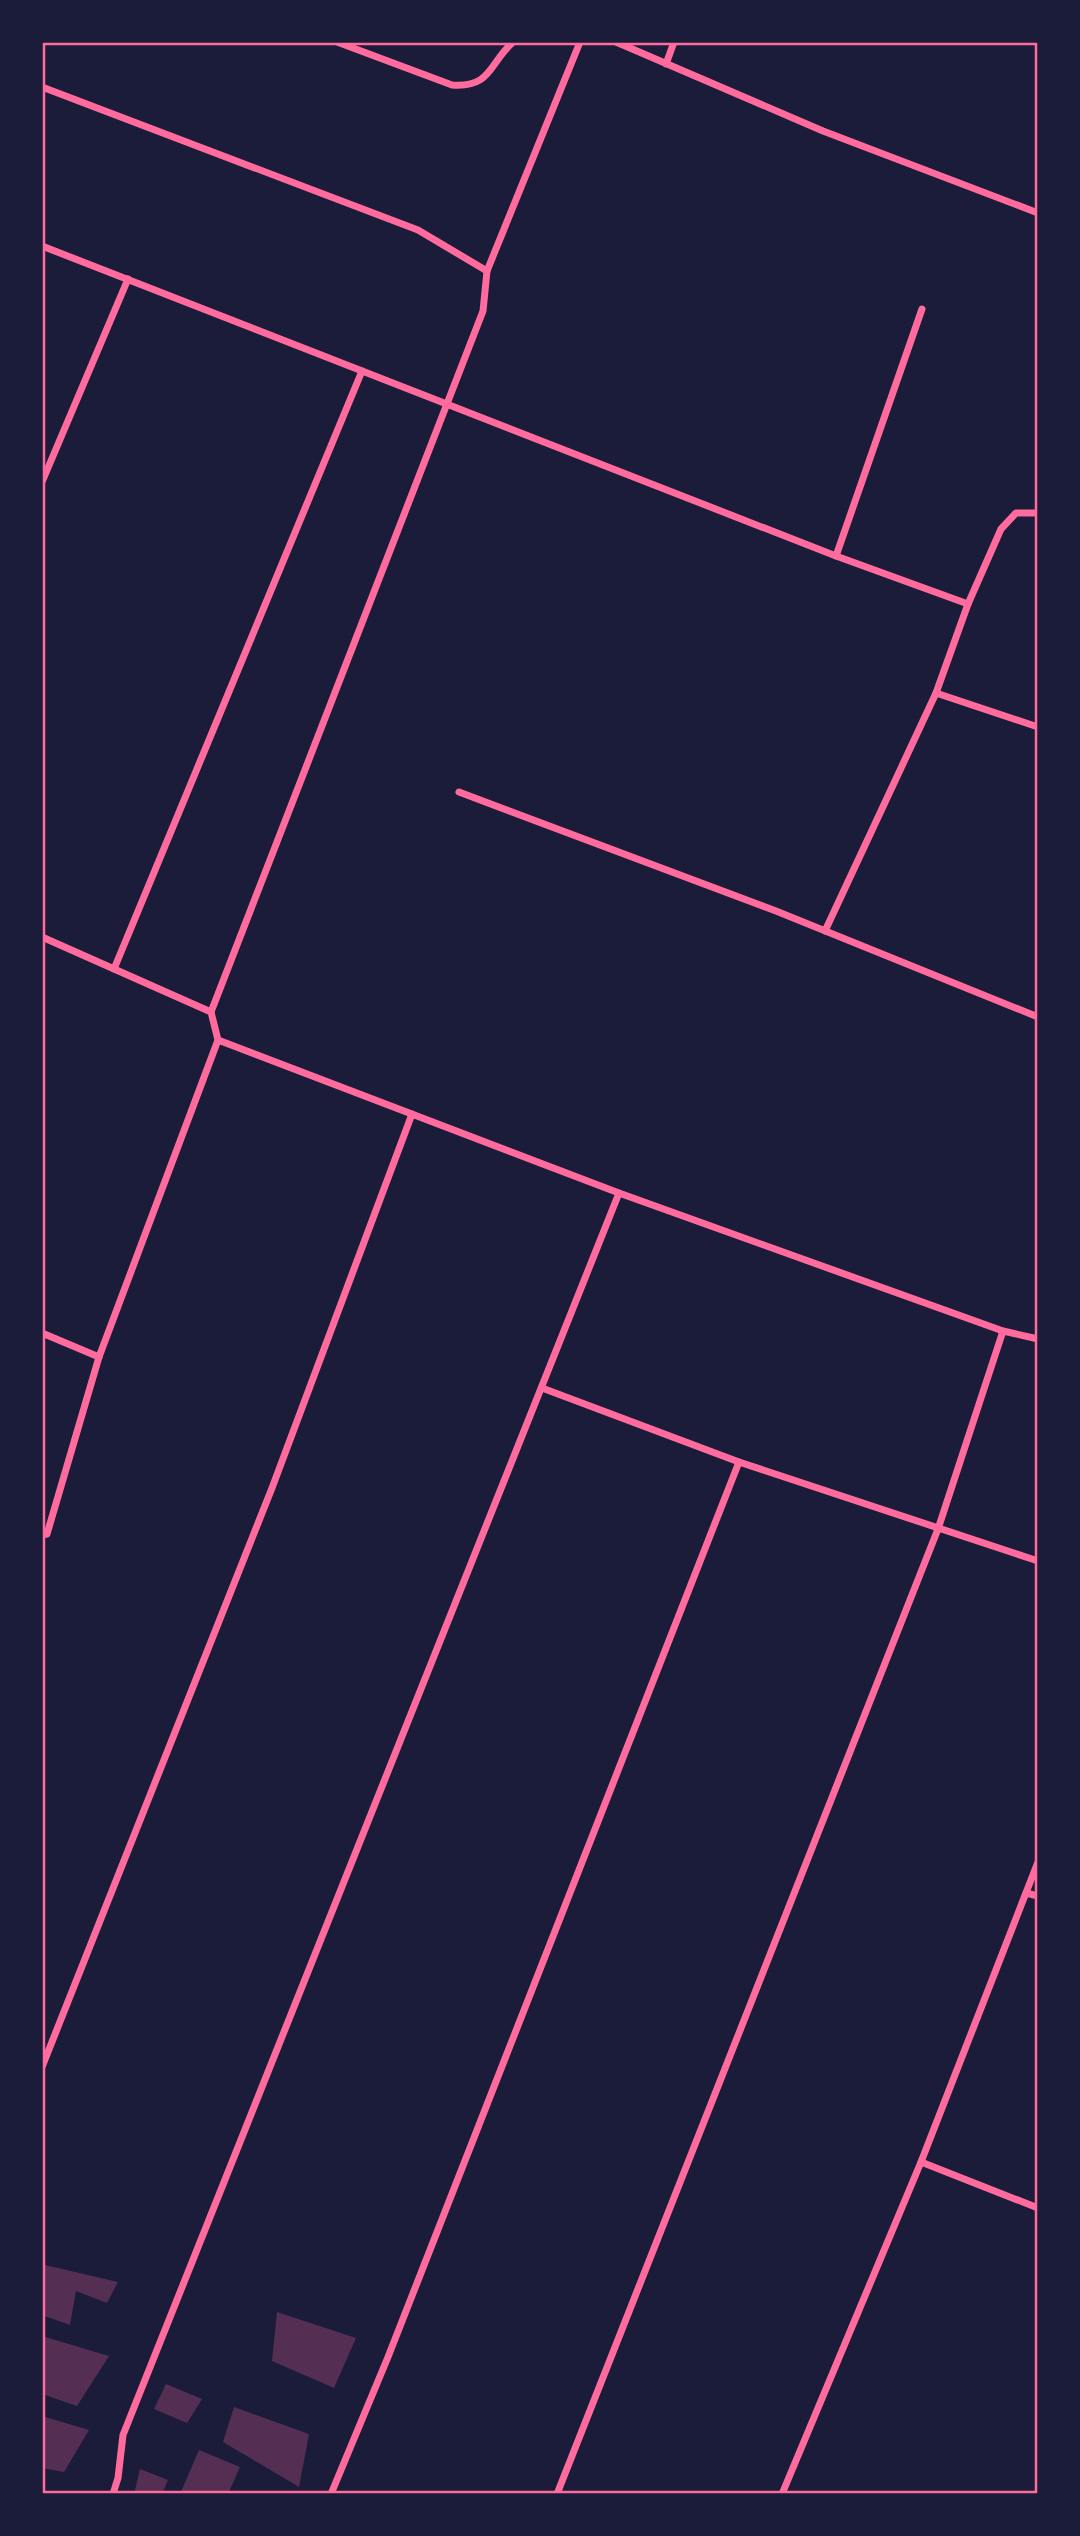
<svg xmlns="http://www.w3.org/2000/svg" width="1080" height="2536" viewBox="0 0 1080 2536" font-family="'Playfair Display',serif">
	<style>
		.building { fill: #542f53 }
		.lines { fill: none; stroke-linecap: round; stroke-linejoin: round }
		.minor { stroke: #ff6b9d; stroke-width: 7 }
		.neatline { fill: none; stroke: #ff6b9d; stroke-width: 2.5 }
	</style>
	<rect width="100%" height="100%" fill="#1b1b3a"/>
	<g class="building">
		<path d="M45 2265 118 2282 107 2303 76 2291 70 2325 42 2315V2269Z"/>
		<path d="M277 2312 356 2338 334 2388 272 2361Z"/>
		<path d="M42 2336 109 2356 77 2406 42 2394Z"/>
		<path d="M166 2384 202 2399 187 2423 154 2409Z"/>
		<path d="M234 2407 309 2434 299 2487 223 2442Z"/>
		<path d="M42 2416 89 2430 64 2472 42 2468Z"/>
		<path d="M199 2450 240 2467 228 2494H180Z"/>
		<path d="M140 2469 168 2480 162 2494H134Z"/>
	</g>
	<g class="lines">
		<g class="minor">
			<path d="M337 42 452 85C492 88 489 63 513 42"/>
			<path d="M616 42 823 131 1038 213"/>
			<path d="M666 64 674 42"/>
			<path d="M42 87 418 230 487 271"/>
			<path d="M42 246 836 556 968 604"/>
			<path d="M42 482 128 279"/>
			<path d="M836 556 922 309"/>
			<path d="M936 693 1038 727"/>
			<path d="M459 792 776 911 1038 1017"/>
			<path d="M825 931 936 693 968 604 1001 529 1016 513H1038"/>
			<path d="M42 937 211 1012 218 1040"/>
			<path d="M114 969 362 371"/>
			<path d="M211 1012 483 311 487 271 580 42"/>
			<path d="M42 1333 99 1357 218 1040 619 1193 1003 1331 1038 1339"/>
			<path d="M542 1388 739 1462 1038 1561"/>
			<path d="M42 1535 47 1534 99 1357"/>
			<path d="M1026 1893 1038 1896"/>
			<path d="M42 2067 272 1488 412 1114"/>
			<path d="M921 2162 1038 2208"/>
			<path d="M113 2494 118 2478 123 2435 619 1193"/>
			<path d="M331 2494 388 2357 739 1462"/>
			<path d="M557 2494 938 1529 1003 1331"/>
			<path d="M782 2494 921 2162 1038 1862"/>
		</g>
	</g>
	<rect width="1080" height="2536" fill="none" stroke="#1b1b3a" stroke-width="88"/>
	<rect x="44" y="44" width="992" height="2448" class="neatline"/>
</svg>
